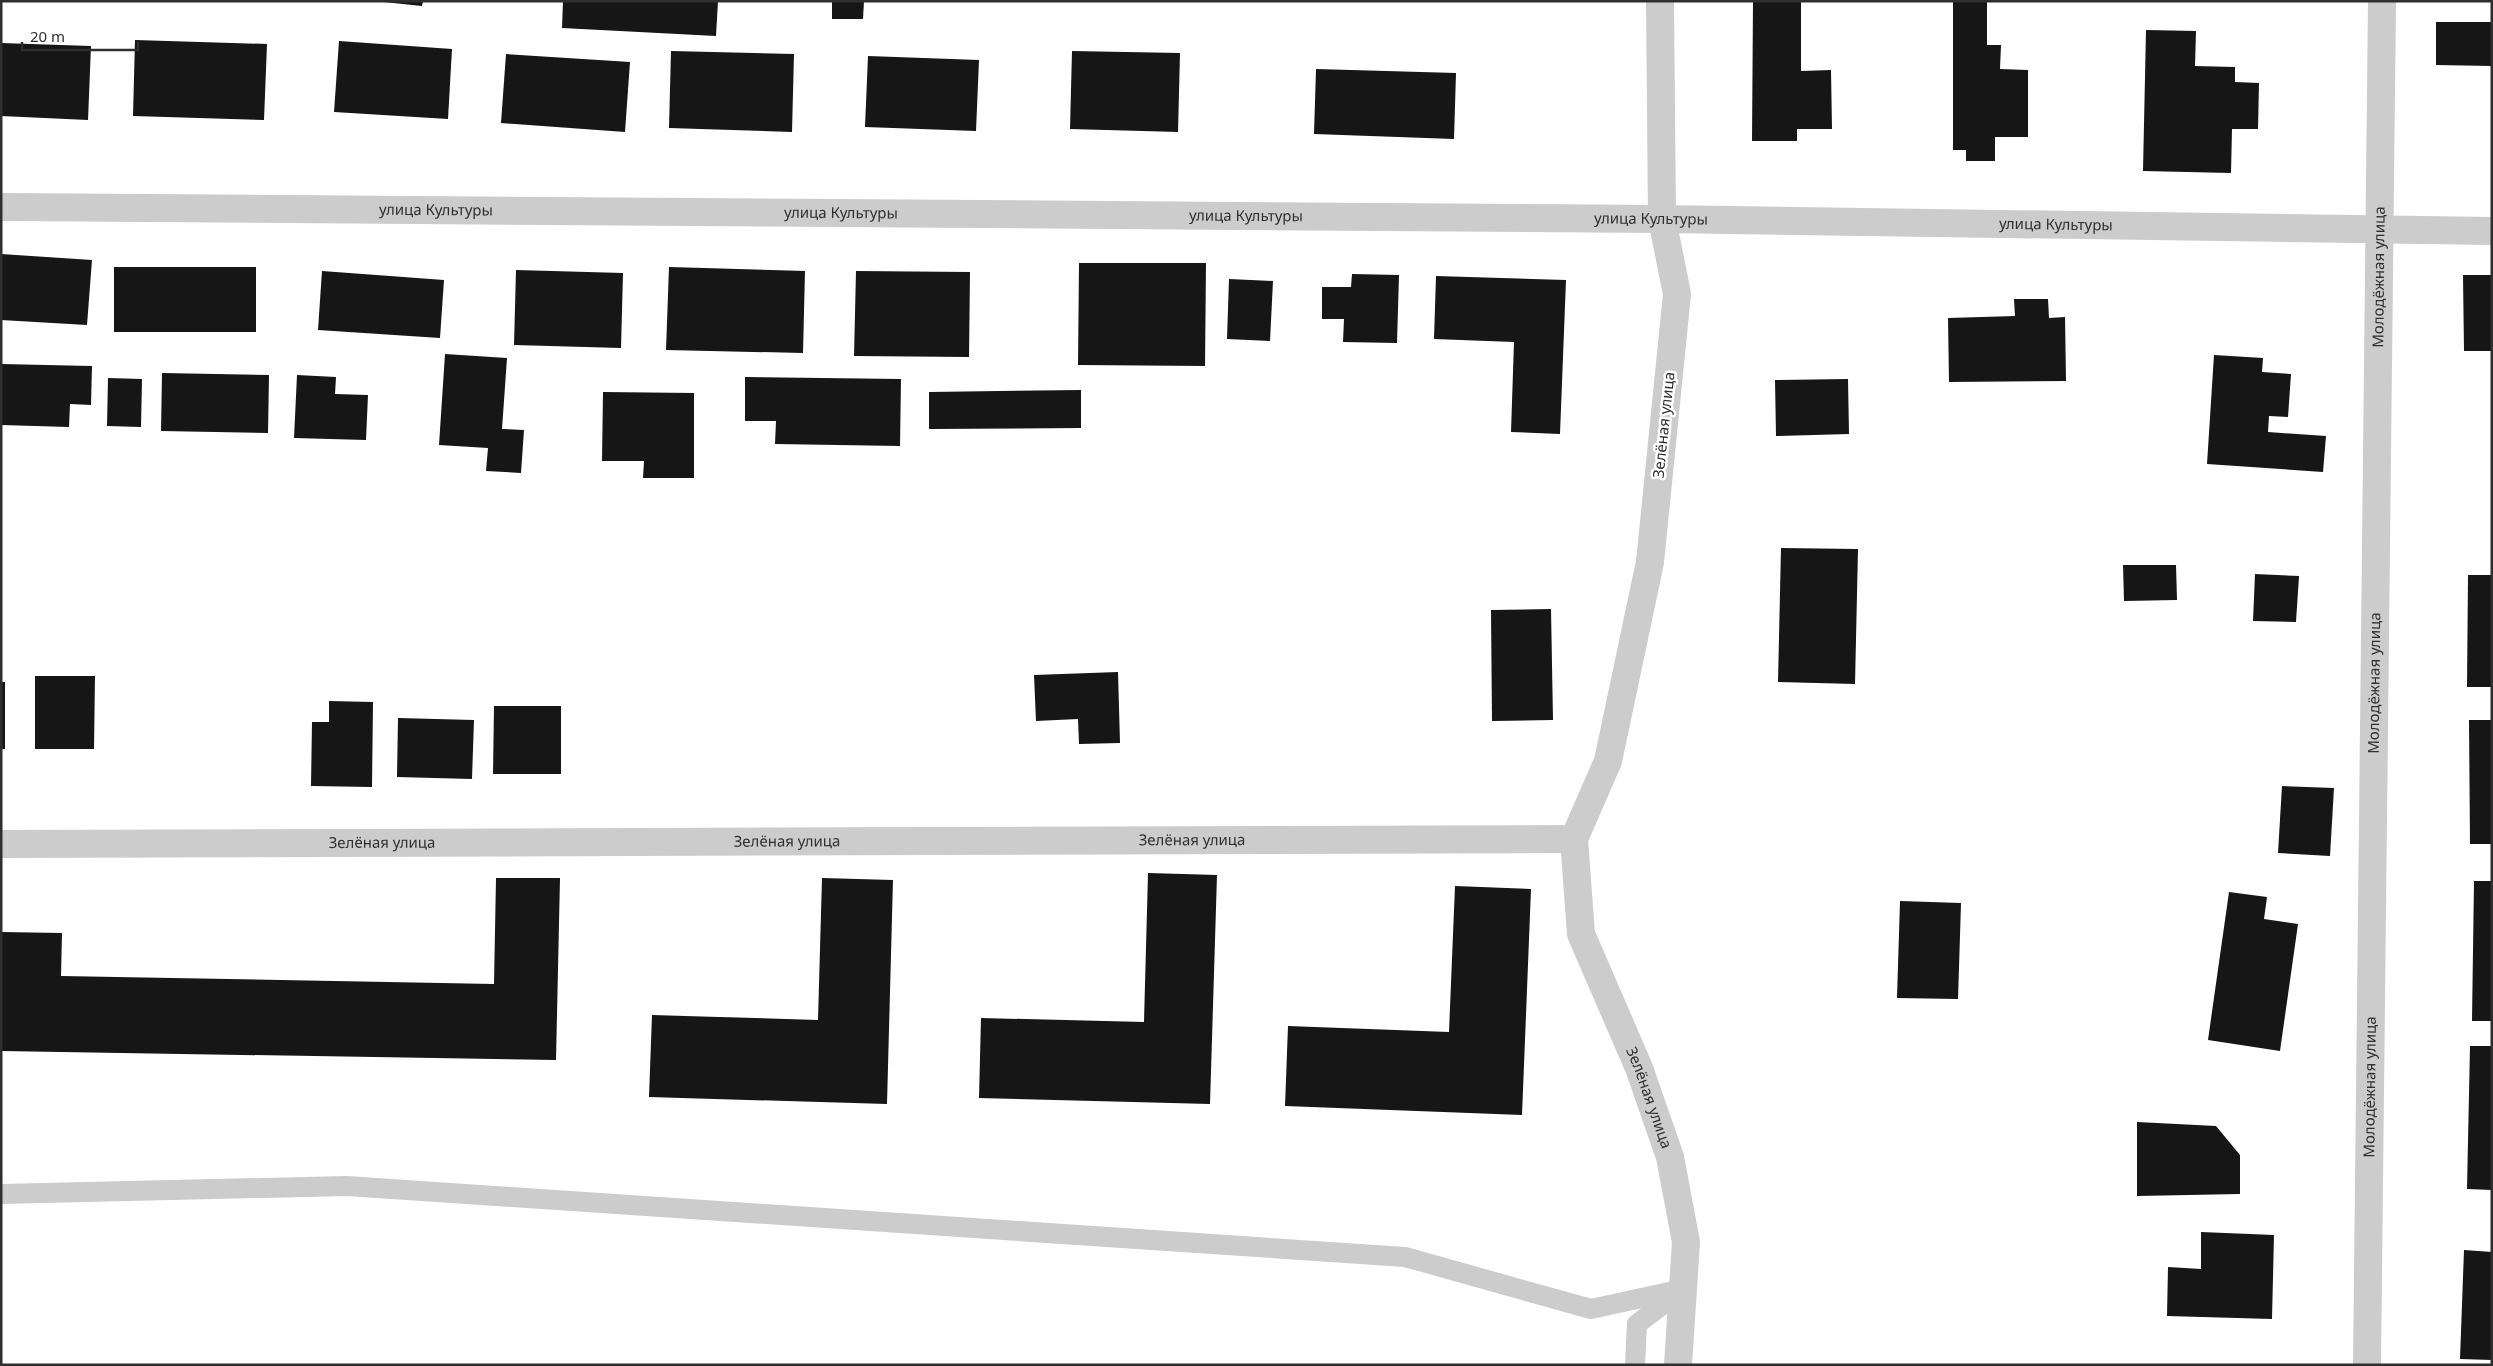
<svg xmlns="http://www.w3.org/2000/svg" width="2493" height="1366" viewBox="0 0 2493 1366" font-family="'Noto Sans',sans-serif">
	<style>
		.building { fill: #161616 }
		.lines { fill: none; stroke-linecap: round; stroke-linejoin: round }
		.service { stroke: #ccc; stroke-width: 20 }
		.minor { stroke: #ccc; stroke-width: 28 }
		.labels { text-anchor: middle; stroke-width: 5; stroke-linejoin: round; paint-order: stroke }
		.street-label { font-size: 15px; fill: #2f2f2f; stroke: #fff }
	</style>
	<rect width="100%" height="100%" fill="#fff"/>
	<g class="building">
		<path d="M374 1H423L422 6Z"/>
		<path d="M563 1H718L716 36 562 28Z"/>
		<path d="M832 1H864L863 19H832Z"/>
		<path d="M1753 1H1801V71L1831 70 1832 129H1797V141H1752Z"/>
		<path d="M1953 1H1987V45H2001L2000 69 2028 70V137H1995V161H1966V150H1953Z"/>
		<path d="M2436 22H2492V66L2436 65Z"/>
		<path d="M2146 30 2196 31 2195 66 2235 67V82L2259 83 2258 129H2232L2231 173 2143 171Z"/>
		<path d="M135 40 267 44 264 120 133 116Z"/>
		<path d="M339 41 452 49 448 119 334 112Z"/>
		<path d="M1 43 91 46 88 120 1 116Z"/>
		<path d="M671 51 794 54 792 132 669 128Z"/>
		<path d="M1072 51 1180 53 1178 132 1070 129Z"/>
		<path d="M506 54 630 62 625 132 501 123Z"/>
		<path d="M868 56 979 60 976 131 865 127Z"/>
		<path d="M1316 69 1456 73 1454 139 1314 134Z"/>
		<path d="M1 254 92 260 87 325 1 320Z"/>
		<path d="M1079 263H1206L1205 366 1078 365Z"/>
		<rect x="114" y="267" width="142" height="65"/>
		<path d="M669 267 805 271 803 353 666 350Z"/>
		<path d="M516 270 623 273 621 348 514 345Z"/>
		<path d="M322 271 444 280 440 338 318 330Z"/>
		<path d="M856 271 970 272 969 357 854 356Z"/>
		<path d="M1352 274 1399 275 1397 343 1343 342 1344 319H1322V287H1351Z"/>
		<path d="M2463 275H2492V351H2464Z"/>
		<path d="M1436 276 1566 280 1560 434 1511 432 1514 342 1434 339Z"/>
		<path d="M1229 279 1273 281 1270 341 1227 339Z"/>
		<path d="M2014 299H2048L2049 318 2065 317 2066 381 1949 382 1948 318 2015 316Z"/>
		<path d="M445 354 507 358 502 429 524 430 521 473 486 471 488 448 439 445Z"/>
		<path d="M2214 355 2263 358 2262 372 2291 374 2288 417 2269 416 2268 432 2326 436 2323 472 2207 464Z"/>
		<path d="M1 364 92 366 91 405 70 404 69 427 1 425Z"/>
		<path d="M162 373 269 375 268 433 161 431Z"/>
		<path d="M297 375 336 377 335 394 368 395 366 440 294 438Z"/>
		<path d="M745 377 901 379 900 446 775 444 776 421H745Z"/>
		<path d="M108 378 142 379 141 427 107 426Z"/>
		<path d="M1848 379 1849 434 1776 436 1775 380Z"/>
		<path d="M1081 390V428L929 429V392Z"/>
		<path d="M603 392 694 393V478H643L644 461H602Z"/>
		<path d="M1781 548 1858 549 1855 684 1778 682Z"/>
		<path d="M2123 565H2176L2177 600 2124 601Z"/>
		<path d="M2255 574 2299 576 2296 622 2253 621Z"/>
		<path d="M2468 575H2492V687H2467Z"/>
		<path d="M1551 609 1553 720 1492 721 1491 610Z"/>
		<path d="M1118 672 1120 743 1079 744 1078 719 1036 721 1034 675Z"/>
		<path d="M35 676H95L94 749H35Z"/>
		<rect x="1" y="682" width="4" height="67"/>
		<path d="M329 701 373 702 372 787 311 786 312 722H329Z"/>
		<path d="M494 706H561V774H493Z"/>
		<path d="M398 718 474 720 472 779 397 777Z"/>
		<path d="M2469 720H2492V844H2470Z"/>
		<path d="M2282 786 2334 788 2330 856 2278 853Z"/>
		<path d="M1148 873 1217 875 1210 1104 979 1098 981 1018 1144 1022Z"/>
		<path d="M496 878H560L556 1060 1 1051V932L62 933 61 976 494 984Z"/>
		<path d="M822 878 893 880 887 1104 649 1097 652 1015 818 1020Z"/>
		<path d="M2474 881H2492V1021H2472Z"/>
		<path d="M1455 886 1531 889 1522 1115 1285 1106 1288 1026 1449 1032Z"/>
		<path d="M2229 892 2267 897 2264 919 2298 924 2280 1051 2208 1040Z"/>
		<path d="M1900 901 1961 903 1958 999 1897 998Z"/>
		<path d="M2470 1046H2492V1190L2467 1189Z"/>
		<path d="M2137 1122 2216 1126 2240 1155V1194L2137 1196Z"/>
		<path d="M2201 1232 2274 1235 2272 1319 2167 1316 2168 1267 2201 1269Z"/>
		<path d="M2464 1250 2492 1252V1360L2460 1359Z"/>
	</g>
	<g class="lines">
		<g class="service">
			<path d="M1 1194 347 1186 1405 1257 1591 1309 1683 1289"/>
			<path d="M1635 1365 1637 1324 1678 1293"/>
		</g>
		<g class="minor">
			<path id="s1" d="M1660 1 1662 219 1677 294 1650 562 1608 761 1574 839 1581 934 1639 1068 1670 1157 1686 1242 1678 1365"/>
			<path id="s2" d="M1 207 1662 219 2492 231"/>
			<path id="s3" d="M1 844 1574 839"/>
			<path id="s4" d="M2367 1365 2382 1"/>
		</g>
	</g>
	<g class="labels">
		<g class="street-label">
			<text dy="5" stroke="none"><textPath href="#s2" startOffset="435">улица Культуры</textPath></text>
			<text dy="5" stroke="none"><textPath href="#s2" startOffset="840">улица Культуры</textPath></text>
			<text dy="5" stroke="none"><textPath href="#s2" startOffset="1245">улица Культуры</textPath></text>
			<text dy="5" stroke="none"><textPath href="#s2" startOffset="1650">улица Культуры</textPath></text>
			<text dy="5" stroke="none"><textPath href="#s2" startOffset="2055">улица Культуры</textPath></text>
			<text dy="5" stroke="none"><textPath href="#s4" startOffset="1088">Молодёжная улица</textPath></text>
			<text transform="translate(1664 425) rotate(-84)" y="5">Зелёная улица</text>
			<text dy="5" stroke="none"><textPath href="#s4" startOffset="682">Молодёжная улица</textPath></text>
			<text dy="5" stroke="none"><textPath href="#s3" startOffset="1191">Зелёная улица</textPath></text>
			<text dy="5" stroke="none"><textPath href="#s3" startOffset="786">Зелёная улица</textPath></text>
			<text dy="5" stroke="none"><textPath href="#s3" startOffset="381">Зелёная улица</textPath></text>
			<text dy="5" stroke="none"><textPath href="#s4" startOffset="278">Молодёжная улица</textPath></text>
			<text dy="5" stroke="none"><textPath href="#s1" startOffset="1125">Зелёная улица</textPath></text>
		</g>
	</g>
	<rect width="2493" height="1366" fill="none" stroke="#2f2f2f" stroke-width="5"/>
	<path d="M22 42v8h116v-8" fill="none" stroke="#2f2f2f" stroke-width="2.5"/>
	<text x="30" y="42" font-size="15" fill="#2f2f2f" stroke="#ffffff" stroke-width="4" paint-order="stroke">20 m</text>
</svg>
